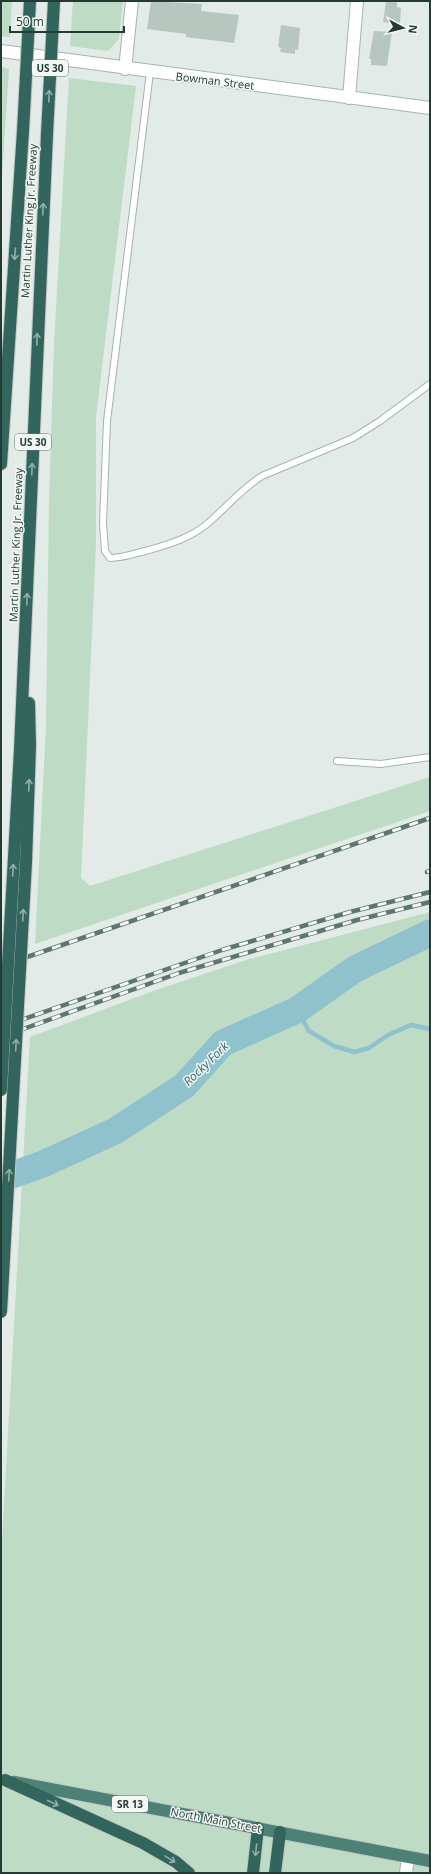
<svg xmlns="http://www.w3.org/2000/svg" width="431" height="1874" viewBox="0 0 431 1874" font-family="'Open Sans',sans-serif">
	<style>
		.green { fill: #bddbc5 }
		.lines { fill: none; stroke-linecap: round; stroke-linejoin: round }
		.stream { stroke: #8fc2cc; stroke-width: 4.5 }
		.river { stroke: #8fc2cc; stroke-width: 27 }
		.building { fill: #b8c6c0 }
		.service-casing { stroke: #a5b3ae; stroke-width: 8 }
		.minor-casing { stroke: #a5b3ae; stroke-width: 14 }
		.tertiary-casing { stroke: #a5b3ae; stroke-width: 14 }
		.trunk-casing { stroke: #c2c8c6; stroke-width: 14 }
		.motorway-casing { stroke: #c2c8c6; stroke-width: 14 }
		.service { stroke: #fff; stroke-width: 6 }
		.minor { stroke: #fff; stroke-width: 12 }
		.tertiary { stroke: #fff; stroke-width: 12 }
		.trunk { stroke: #4e8176; stroke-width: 12 }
		.motorway { stroke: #32655b; stroke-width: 12 }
		.rail-casing { stroke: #5e7670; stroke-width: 4.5 }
		.rail { stroke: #f3f8f5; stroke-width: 3; stroke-dasharray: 9; stroke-linecap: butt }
		.motorway-bridge-casing { stroke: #c2c8c6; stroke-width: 14; stroke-linecap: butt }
		.motorway-bridge { stroke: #32655b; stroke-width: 12 }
		.oneway { stroke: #92aea8 }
		.labels { text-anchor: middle; stroke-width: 3; stroke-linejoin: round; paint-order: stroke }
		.shield { fill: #f3f8f5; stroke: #62746f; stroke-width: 1 }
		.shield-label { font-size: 10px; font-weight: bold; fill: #243b35 }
		.street-label { font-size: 11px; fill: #243b35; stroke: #f3f8f5 }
		.water-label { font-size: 12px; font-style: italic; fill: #236572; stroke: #f3f8f5 }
	</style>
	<rect width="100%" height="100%" fill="#e2ebe7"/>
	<g class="green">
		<path d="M1 1H12L10 37 1 36Z"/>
		<path d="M73 1H123L119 39 108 51 70 46Z"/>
		<path d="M1 67 9 69 1 192Z"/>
		<path d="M69 78 136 86 96 417V544L81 878 90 886 430 777V811L35 944 46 726 49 502 54 344Z"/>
		<path d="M430 912V1873H1V1559L30 1037 156 990 246 960Z"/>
	</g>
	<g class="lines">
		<path class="stream" d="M297 1010 309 1031 334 1046 354 1052 369 1048 388 1035 411 1025 430 1029"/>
		<path class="river" d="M1 1179 43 1164 115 1131 184 1086 223 1043 297 1010 355 969 430 933"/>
	</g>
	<g class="building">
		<path d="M151 1 202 4 201 11 239 15 234 43 186 37V34L147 29Z"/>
		<path d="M386 1H397V7L401 8 400 24 383 22Z"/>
		<path d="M281 25 300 28 298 50 295 49V54L280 52 281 48 278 47Z"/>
		<path d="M374 31 392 32 387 66 371 65V59H369Z"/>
	</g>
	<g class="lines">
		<defs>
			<g id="service">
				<path d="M150 72 107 421 103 523 105 551 110 558C124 558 136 553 149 550 170 544 190 538 207 524 226 508 241 489 262 476L353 438 380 421 430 384"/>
				<path d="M337 761 381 764 430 757"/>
			</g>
			<g id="minor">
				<path d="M125 69 132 1"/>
				<path d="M349 98 357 1"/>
				<path d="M406 1873 408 1857"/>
			</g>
			<path id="tertiary" d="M1 51 430 108"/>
			<path id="trunk" d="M14 1782 430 1861"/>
			<g id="motorway">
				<path d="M1 464 23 131"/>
				<path d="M29 703 30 746"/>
				<path d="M20 750 47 134"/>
				<path d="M5 1780 143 1843 176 1862 189 1873"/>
				<path d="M253 1873 258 1828"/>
				<path d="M275 1873 280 1832"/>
			</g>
		</defs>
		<use href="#service" class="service-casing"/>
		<use href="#minor" class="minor-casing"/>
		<use href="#tertiary" class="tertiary-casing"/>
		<use href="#trunk" class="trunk-casing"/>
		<use href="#motorway" class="motorway-casing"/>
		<use href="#service" class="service"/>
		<use href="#minor" class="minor"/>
		<use href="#tertiary" class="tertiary"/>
		<use href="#trunk" class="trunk"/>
		<use href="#motorway" class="motorway"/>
		<defs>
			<g id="rail">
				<path d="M427 872 430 871"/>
				<path d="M1 966 430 818"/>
				<path d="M1 1027 222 950 350 912 430 892"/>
				<path d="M1 1037 179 973 357 920 430 902"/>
			</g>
		</defs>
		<use href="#rail" class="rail-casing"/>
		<use href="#rail" class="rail"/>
		<defs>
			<g id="motorway-bridge">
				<path d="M23 131 30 1"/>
				<path d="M47 134 54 1"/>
				<path d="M1 1090 20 750"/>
				<path d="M1 1312 26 862 30 746"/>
			</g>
		</defs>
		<use href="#motorway-bridge" class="motorway-bridge-casing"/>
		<use href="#motorway-bridge" class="motorway-bridge"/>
	</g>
	<defs><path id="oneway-shaft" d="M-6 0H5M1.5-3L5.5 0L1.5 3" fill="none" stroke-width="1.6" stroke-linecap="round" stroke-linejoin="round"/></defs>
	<g class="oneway">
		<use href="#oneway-shaft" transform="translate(49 96) rotate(-87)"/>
		<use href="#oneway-shaft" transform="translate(43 209) rotate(-87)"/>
		<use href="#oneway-shaft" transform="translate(15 254) rotate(94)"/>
		<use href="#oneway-shaft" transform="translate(37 339) rotate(-88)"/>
		<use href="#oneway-shaft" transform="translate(32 469) rotate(-88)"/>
		<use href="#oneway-shaft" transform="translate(27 599) rotate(-88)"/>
		<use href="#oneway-shaft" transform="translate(29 785) rotate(-88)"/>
		<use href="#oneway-shaft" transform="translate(13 870) rotate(-87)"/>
		<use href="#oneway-shaft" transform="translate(23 915) rotate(-87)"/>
		<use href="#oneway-shaft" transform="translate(16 1045) rotate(-87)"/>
		<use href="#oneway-shaft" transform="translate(9 1175) rotate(-87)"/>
		<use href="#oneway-shaft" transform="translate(53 1803) rotate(25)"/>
		<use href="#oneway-shaft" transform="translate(256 1850) rotate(96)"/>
		<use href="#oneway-shaft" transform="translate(170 1859) rotate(32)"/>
	</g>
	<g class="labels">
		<g class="shield">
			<rect x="32" y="60" width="36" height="16" rx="3"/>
			<rect x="15" y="434" width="36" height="16" rx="3"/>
			<rect x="112" y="1796" width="36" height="16" rx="3"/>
		</g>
		<g class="shield-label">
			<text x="50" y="72">US 30</text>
			<text x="33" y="446">US 30</text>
			<text x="130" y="1808">SR 13</text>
		</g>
		<g class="street-label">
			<text transform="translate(215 81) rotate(7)" y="4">Bowman Street</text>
			<text transform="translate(29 221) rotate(-87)" y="4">Martin Luther King Jr. Freeway</text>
			<text transform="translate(16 545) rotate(-88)" y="4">Martin Luther King Jr. Freeway</text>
			<text transform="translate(216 1820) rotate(11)" y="4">North Main Street</text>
		</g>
		<g class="water-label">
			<text transform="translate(206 1064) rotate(-44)" y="4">Rocky Fork</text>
		</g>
	</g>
	<rect width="431" height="1874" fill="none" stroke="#243b35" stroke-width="4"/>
	<g transform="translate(403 28) rotate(97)" stroke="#f3f8f5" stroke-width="3" paint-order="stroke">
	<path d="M0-3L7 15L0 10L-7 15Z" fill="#243b35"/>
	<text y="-6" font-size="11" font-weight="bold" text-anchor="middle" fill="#243b35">N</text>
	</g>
	<path d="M10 26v6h114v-6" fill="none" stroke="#243b35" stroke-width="2"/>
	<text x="16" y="26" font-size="12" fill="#243b35" stroke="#f3f8f5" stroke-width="3" paint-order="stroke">50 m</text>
</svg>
